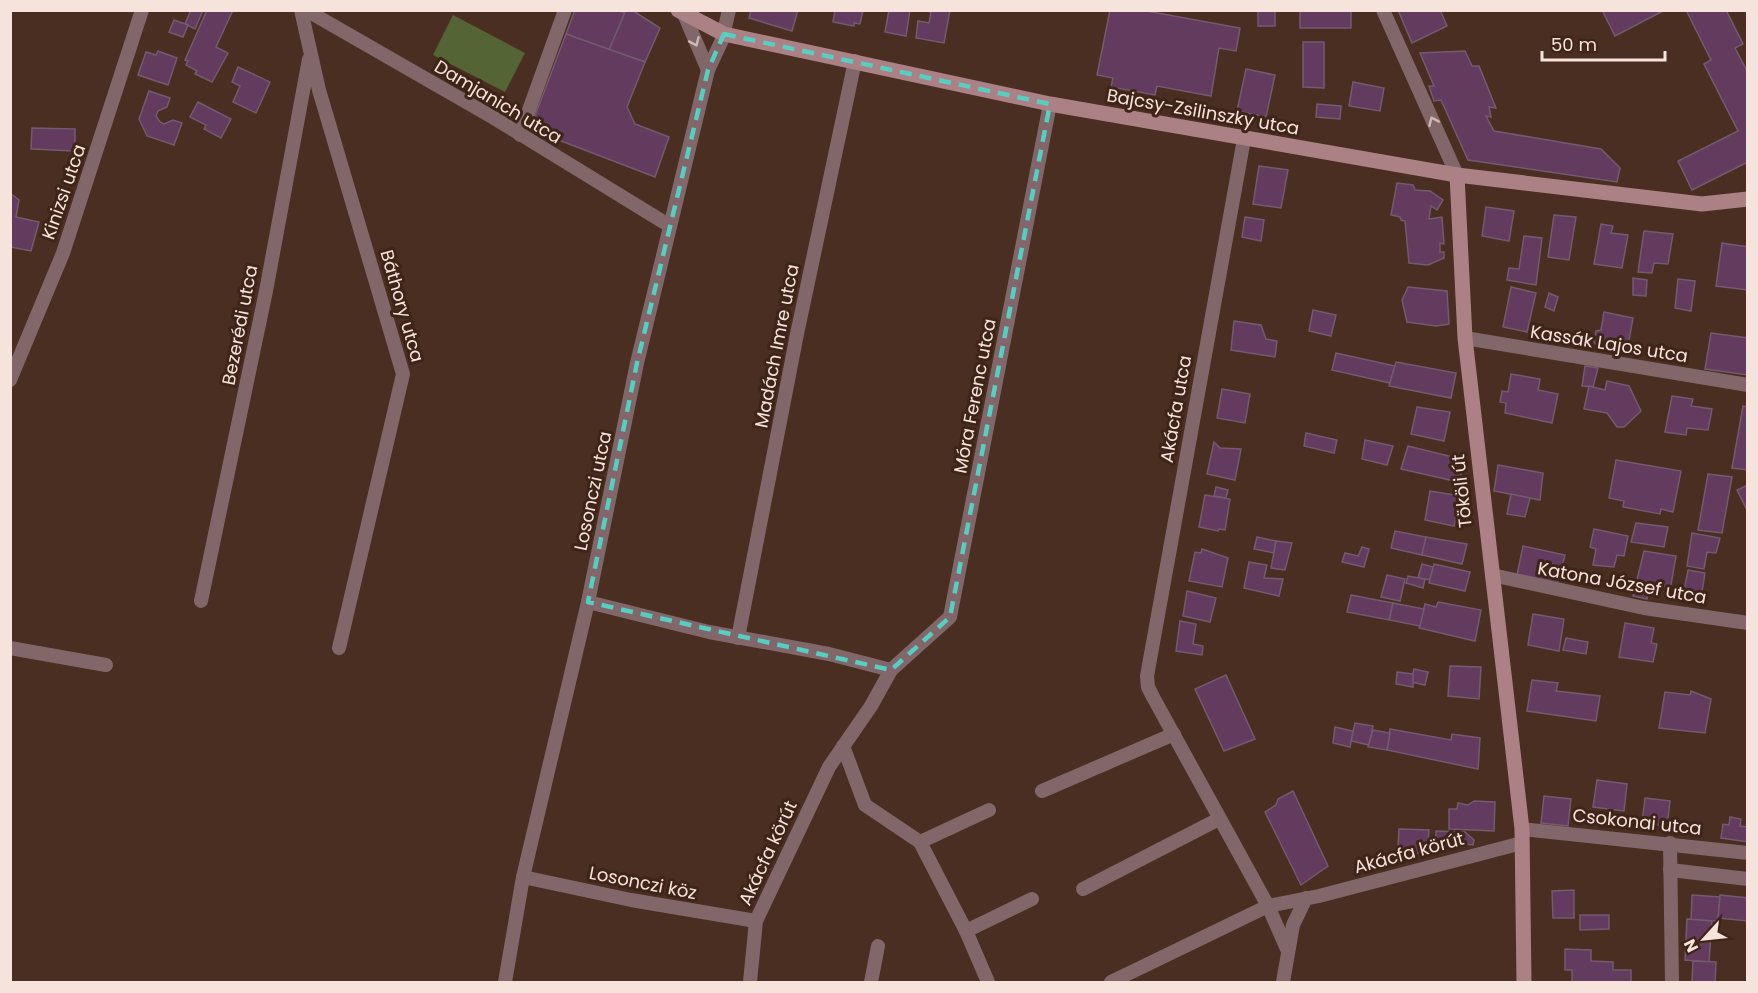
<svg xmlns="http://www.w3.org/2000/svg" width="1758" height="993" viewBox="0 0 1758 993" font-family="Poppins,sans-serif">
	<style>
		.green { fill: #546435 }
		.building { fill: #633b5e; stroke: #735a6f; stroke-width: 1.5 }
		.lines { fill: none; stroke-linecap: round; stroke-linejoin: round }
		.street { stroke: #816769; stroke-width: 14 }
		.secondary { stroke: #ab8186; stroke-width: 15 }
		.oneway { stroke: #cdb8b4 }
		.marked { fill: none; stroke: #57cec2; stroke-width: 4.5; stroke-dasharray: 12 8; stroke-linejoin: round }
		.labels { text-anchor: middle; stroke-width: 6; stroke-linejoin: round; paint-order: stroke }
		.street-label { font-size: 18px; fill: #f6e4dc; stroke: #3f2418 }
	</style>
	<rect width="100%" height="100%" fill="#4a2e21"/>
	<path class="green" d="M453 15 525 53 505 92 433 55Z"/>
	<g class="building">
		<path d="M191 10H203L195 29 185 24Z"/>
		<path d="M207 10H233L216 47 228 53 212 82 195 74 197 71 186 65 188 61 185 60Z"/>
		<path d="M575 10H619L625 14 609 50 566 34Z"/>
		<path d="M626 10H632L660 28 645 62 609 50Z"/>
		<path d="M751 10H798L792 31 749 18Z"/>
		<path d="M835 10H863L860 24 854 23V26L833 22Z"/>
		<path d="M889 10H910L906 36 885 32Z"/>
		<path d="M923 10H950L944 43 916 38 918 21 929 23 931 12Z"/>
		<path d="M1110 10H1141L1240 28 1236 51 1219 48 1211 96 1157 86 1155 95 1111 87 1113 78 1097 75Z"/>
		<rect x="1258" y="10" width="17" height="16"/>
		<rect x="1300" y="10" width="51" height="18"/>
		<path d="M1398 10H1440L1447 26 1412 43Z"/>
		<path d="M1602 10H1665L1615 36Z"/>
		<path d="M1686 10H1726L1743 44 1735 48 1748 73V162L1692 190 1678 161 1738 131 1704 64 1711 60Z"/>
		<path d="M174 20 188 25 183 37 169 32Z"/>
		<path d="M566 34 645 62 627 107 635 124 669 137 655 177 530 129Z"/>
		<path d="M1303 42H1324V88L1303 87Z"/>
		<path d="M158 51 177 58 168 85 138 75 146 52 156 55Z"/>
		<path d="M1465 51 1472 66H1479L1496 108 1489 107 1491 117 1486 116 1494 131 1601 149 1620 168 1617 182 1468 160 1441 100 1434 101 1429 86H1434L1420 53Z"/>
		<path d="M238 67 270 82 256 113 233 102 240 86 232 82Z"/>
		<path d="M1246 69 1275 75 1266 117 1237 111Z"/>
		<path d="M1353 82 1384 88 1380 111 1349 106Z"/>
		<path d="M149 91 170 98 167 107 158 111 156 116 160 122 164 124 173 120 182 123 174 145 147 136 139 119Z"/>
		<path d="M198 102 231 119 221 138 204 129 206 125 190 117Z"/>
		<path d="M1317 104 1341 106 1340 119 1316 117Z"/>
		<path d="M32 128 75 129V151L31 149Z"/>
		<path d="M1259 166 1288 170 1281 208 1253 204Z"/>
		<path d="M1397 183 1413 185 1415 190 1430 191 1443 200 1437 210 1431 206 1429 219 1442 217 1444 244 1440 243V252H1444V258L1428 265 1409 263 1405 221 1401 220 1400 217 1391 215Z"/>
		<path d="M10 193 19 200 16 217 39 222 31 251 10 247Z"/>
		<path d="M1486 207 1514 211 1509 241 1482 236Z"/>
		<path d="M1554 215 1576 217 1569 260 1548 257Z"/>
		<path d="M1245 217 1264 220 1261 241 1242 237Z"/>
		<path d="M1601 224 1613 226 1611 233 1628 235 1622 268 1594 264Z"/>
		<path d="M1644 231 1673 234 1668 264 1654 263 1652 273 1638 272Z"/>
		<path d="M1524 236 1542 238 1536 285 1507 280 1509 268 1519 269Z"/>
		<path d="M1722 243 1748 247V290L1716 286Z"/>
		<path d="M1633 278 1647 280 1646 296 1633 295Z"/>
		<path d="M1678 279 1695 281 1691 311 1675 308Z"/>
		<path d="M1408 287 1447 291 1449 324 1436 326 1407 322 1402 300Z"/>
		<path d="M1511 287 1536 293 1527 332 1503 327Z"/>
		<path d="M1549 293 1558 297 1554 311 1545 307Z"/>
		<path d="M1313 310 1336 315 1331 336 1309 331Z"/>
		<path d="M1604 312 1633 318 1627 351 1598 347 1594 342 1596 331 1601 330Z"/>
		<path d="M1234 321 1261 325 1266 339 1277 341 1275 357 1231 350Z"/>
		<path d="M1711 333 1748 338V375L1705 369Z"/>
		<path d="M1336 353 1395 366 1390 383 1332 370Z"/>
		<path d="M1396 362 1456 373 1451 398 1389 386Z"/>
		<path d="M1585 366 1598 368 1593 387 1582 386Z"/>
		<path d="M1511 374 1540 379 1538 390 1558 394 1552 423 1505 413 1506 403 1500 402 1502 391 1508 392Z"/>
		<path d="M1607 381 1629 386 1641 411 1624 427H1617L1607 413 1584 409 1589 386 1605 390Z"/>
		<path d="M1222 389 1250 394 1245 423 1217 418Z"/>
		<path d="M1672 396 1693 399 1691 406 1712 409 1708 430 1687 428 1686 435 1665 432Z"/>
		<path d="M1743 406 1748 407V470L1732 468Z"/>
		<path d="M1417 407 1450 412 1444 441 1411 434Z"/>
		<path d="M1306 433 1337 440 1334 453 1304 446Z"/>
		<path d="M1365 440 1393 446 1387 465 1362 459Z"/>
		<path d="M1214 442 1220 448 1241 449 1235 480 1207 474Z"/>
		<path d="M1408 446 1465 460 1459 482 1401 469Z"/>
		<path d="M1616 460 1681 471 1673 512 1661 509 1660 514 1623 507 1624 501 1609 498Z"/>
		<path d="M1498 465 1543 473 1540 500 1494 491Z"/>
		<path d="M1708 474 1732 477 1722 533 1698 530Z"/>
		<path d="M1748 485V512L1737 490Z"/>
		<path d="M1216 487 1228 490 1226 498 1214 496Z"/>
		<path d="M1430 491 1461 496 1454 526 1425 520Z"/>
		<path d="M1511 494 1530 498 1525 517 1507 514Z"/>
		<path d="M1205 495 1230 499 1225 530 1219 529 1218 531 1199 527Z"/>
		<path d="M1636 523 1668 527 1664 547 1631 542Z"/>
		<path d="M1594 529 1628 536 1624 556 1617 555 1614 567 1593 565 1596 549 1590 547Z"/>
		<path d="M1395 531 1426 537 1422 555 1391 548Z"/>
		<path d="M1692 533 1720 538 1716 553 1707 552 1704 569 1687 566Z"/>
		<path d="M1257 537 1276 541 1274 553 1254 549Z"/>
		<path d="M1426 537 1467 544 1462 564 1422 555Z"/>
		<path d="M1276 541 1292 543 1285 570 1271 568Z"/>
		<path d="M1523 546 1565 555 1557 584 1517 575Z"/>
		<path d="M1362 547 1369 549 1364 567 1342 562 1345 553 1358 556Z"/>
		<path d="M1202 549 1228 558 1222 587 1189 581 1195 552 1201 553Z"/>
		<path d="M1644 551 1676 556 1671 585 1656 589 1648 588 1647 599 1633 596Z"/>
		<path d="M1249 562 1267 565 1264 578 1283 579 1279 596 1244 588Z"/>
		<path d="M1422 564 1433 567 1430 580 1418 578Z"/>
		<path d="M1434 564 1470 572 1465 591 1429 583Z"/>
		<path d="M1688 570 1705 573 1701 598 1683 596Z"/>
		<path d="M1387 575 1405 579 1400 601 1381 597Z"/>
		<path d="M1408 576 1425 579 1423 588 1406 583Z"/>
		<path d="M1187 591 1216 598 1210 622 1183 616Z"/>
		<path d="M1351 595 1393 603 1389 620 1347 612Z"/>
		<path d="M1438 602 1481 610 1475 641 1419 628 1425 604 1436 607Z"/>
		<path d="M1393 603 1424 609 1420 626 1389 620Z"/>
		<path d="M1533 614 1564 619 1559 651 1528 645Z"/>
		<path d="M1180 621 1196 624 1193 644 1203 646 1202 655 1176 651Z"/>
		<path d="M1625 623 1654 628 1651 643 1657 644 1653 662 1619 657Z"/>
		<path d="M1566 638 1588 642 1586 654 1563 650Z"/>
		<path d="M1450 666 1481 667 1479 699 1448 696Z"/>
		<path d="M1414 669 1428 672 1425 685 1411 682Z"/>
		<path d="M1397 672 1413 674V687L1396 684Z"/>
		<path d="M1226 675 1255 739 1224 751 1195 689Z"/>
		<path d="M1532 680 1558 683 1556 691 1600 696 1596 721 1527 711Z"/>
		<path d="M1691 691 1711 699 1705 733 1659 728 1665 692 1690 695Z"/>
		<path d="M1355 723 1373 726 1369 745 1351 741Z"/>
		<path d="M1335 727 1353 731 1350 747 1333 743Z"/>
		<path d="M1390 729 1451 740 1452 734 1480 738 1478 769 1387 750Z"/>
		<path d="M1373 730 1390 733 1387 750 1368 747Z"/>
		<path d="M1597 780 1627 784 1624 811 1593 807Z"/>
		<path d="M1293 791 1328 866 1301 885 1265 812 1276 805 1278 799Z"/>
		<path d="M1544 796 1571 799 1568 826 1541 823Z"/>
		<path d="M1645 798 1670 801 1667 826 1642 823Z"/>
		<path d="M1474 801 1495 802 1494 831 1449 829V809H1457L1458 803 1468 805Z"/>
		<path d="M1730 817 1741 819 1740 826 1748 827V842L1721 838 1723 824 1729 825Z"/>
		<path d="M1399 829 1429 830 1427 854 1405 853V848H1398Z"/>
		<path d="M1436 831 1465 832 1474 840 1473 845 1465 844 1464 847 1435 845Z"/>
		<path d="M1574 890V918H1553L1552 891Z"/>
		<path d="M1692 895 1720 897 1718 921 1691 920Z"/>
		<path d="M1720 895 1748 898V921L1718 918Z"/>
		<path d="M1580 915H1609V929L1580 930Z"/>
		<path d="M1687 919 1712 921 1709 962 1685 960Z"/>
		<path d="M1565 949 1591 950V961L1613 962V970H1631V982H1572V970H1565Z"/>
		<path d="M1693 961 1716 962 1715 982H1692Z"/>
	</g>
	<g class="lines">
		<g class="street">
			<path d="M301 10 319 90 403 374 339 648"/>
			<path d="M306 10 494 118 670 226"/>
			<path d="M1383 10 1457 175"/>
			<path d="M684 14 708 70"/>
			<path d="M520 135 565 10"/>
			<path d="M1244 139 1147 676 1148 687 1153 697 1268 906 1287 949"/>
			<path d="M1465 338 1748 385"/>
			<path d="M10 380 63 253 142 10"/>
			<path d="M1492 575 1644 608 1748 623"/>
			<path d="M201 601 266 291 309 59"/>
			<path d="M588 602 709 632 829 654 891 670"/>
			<path d="M738 638 797 334 855 61"/>
			<path d="M10 648 106 665"/>
			<path d="M843 746 865 805 920 842 966 931 1032 899"/>
			<path d="M1042 791 1174 734"/>
			<path d="M1522 829 1748 853"/>
			<path d="M920 842 989 810"/>
			<path d="M1670 843 1672 982"/>
			<path d="M1670 870 1748 879"/>
			<path d="M523 877 631 900 756 921"/>
			<path d="M1083 889 1219 819"/>
			<path d="M966 931 988 982"/>
			<path d="M505 982 523 877 588 602 637 363 708 70 722 40 729 10"/>
			<path d="M750 982 756 921 829 767 871 706 891 670 950 617 1050 104"/>
			<path d="M871 982 878 946"/>
			<path d="M1111 982 1268 906 1319 896 1522 843"/>
			<path d="M1283 982 1293 925 1306 898"/>
		</g>
		<g class="secondary">
			<path d="M678 10 724 34 1050 104 1457 175 1702 204 1748 199"/>
			<path d="M1457 175 1465 338 1522 829 1524 982"/>
		</g>
	</g>
	<defs><path id="oneway-chevron" d="M-2-3.5L2.5 0L-2 3.5" fill="none" stroke-width="1.6" stroke-linecap="round" stroke-linejoin="round" transform="scale(1.5)"/></defs>
	<g class="oneway">
		<use href="#oneway-chevron" transform="translate(695 42) rotate(66)"/>
		<use href="#oneway-chevron" transform="translate(1433 121) rotate(-114)"/>
	</g>
	<path class="marked" d="M724 34 1050 104 950 617 891 670 588 602 637 363 708 70Z"/>
	<g class="labels">
		<g class="street-label">
			<text transform="translate(498 102) rotate(31)" y="6">Damjanich utca</text>
			<text transform="translate(1203 112) rotate(10)" y="6">Bajcsy-Zsilinszky utca</text>
			<text transform="translate(64 192) rotate(-71)" y="6">Kinizsi utca</text>
			<text transform="translate(402 306) rotate(74)" y="6">Báthory utca</text>
			<text transform="translate(240 325) rotate(-79)" y="6">Bezerédi utca</text>
			<text transform="translate(1609 344) rotate(9)" y="6">Kassák Lajos utca</text>
			<text transform="translate(777 346) rotate(-79)" y="6">Madách Imre utca</text>
			<text transform="translate(975 396) rotate(-79)" y="6">Móra Ferenc utca</text>
			<text transform="translate(1176 409) rotate(-80)" y="6">Akácfa utca</text>
			<text transform="translate(593 491) rotate(-78)" y="6">Losonczi utca</text>
			<text transform="translate(1462 491) rotate(-96)" y="6">Tököli út</text>
			<text transform="translate(1622 583) rotate(10)" y="6">Katona József utca</text>
			<text transform="translate(1637 822) rotate(6)" y="6">Csokonai utca</text>
			<text transform="translate(768 853) rotate(-65)" y="6">Akácfa körút</text>
			<text transform="translate(1409 853) rotate(-15)" y="6">Akácfa körút</text>
			<text transform="translate(643 883) rotate(11)" y="6">Losonczi köz</text>
		</g>
	</g>
	<rect width="1758" height="993" fill="none" stroke="#f6e4dc" stroke-width="24"/>
	<g transform="translate(1704 939) rotate(243)" stroke="#3f2418" stroke-width="4.5" paint-order="stroke">
	<path d="M0-4.5L10 22L0 15L-10 22Z" fill="#f6e4dc"/>
	<text y="-9" font-size="16" font-weight="bold" text-anchor="middle" fill="#f6e4dc">N</text>
	</g>
	<path d="M1542 51v9h123v-9" fill="none" stroke="#f6e4dc" stroke-width="3"/>
	<text x="1551" y="51" font-size="18" fill="#f6e4dc" stroke="#3f2418" stroke-width="4.5" paint-order="stroke">50 m</text>
</svg>
